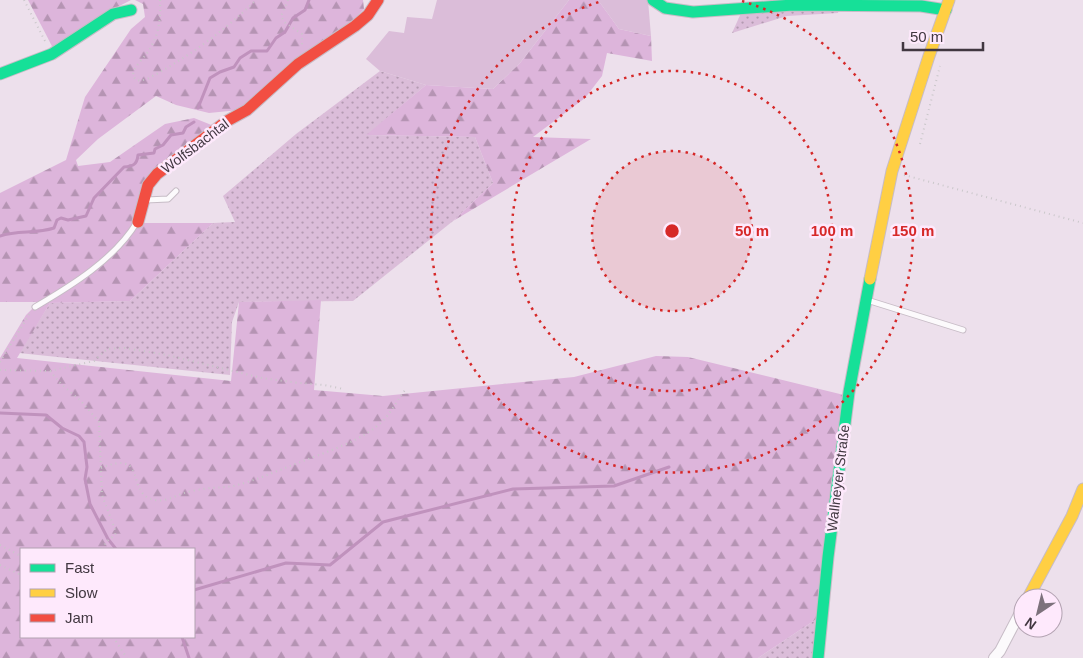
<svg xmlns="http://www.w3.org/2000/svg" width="1083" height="658" viewBox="0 0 1083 658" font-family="Arial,sans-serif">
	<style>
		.grass { fill: url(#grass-dots) }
		.forest { fill: url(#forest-firs); fill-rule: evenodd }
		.garden { fill: #dbbdd9 }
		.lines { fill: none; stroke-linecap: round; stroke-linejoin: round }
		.stream { stroke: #c092bd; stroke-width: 3 }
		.lane-casing { stroke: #c7bcc6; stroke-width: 7 }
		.street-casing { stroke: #c7bcc6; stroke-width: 12 }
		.fast-casing { stroke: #c7bcc6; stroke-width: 13 }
		.slow-casing { stroke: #c7bcc6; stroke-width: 13 }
		.jam-casing { stroke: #c7bcc6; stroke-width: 13 }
		.path { stroke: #cac7ca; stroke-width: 2; stroke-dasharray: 1 4; stroke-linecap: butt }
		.lane { stroke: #fcfafc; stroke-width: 5 }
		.street { stroke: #fcfafc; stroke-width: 10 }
		.fast { stroke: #16e098; stroke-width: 11 }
		.slow { stroke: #ffcf43; stroke-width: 11 }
		.jam { stroke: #f24e42; stroke-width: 11 }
		.ring { fill: none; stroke: #d62828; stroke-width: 2.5; stroke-dasharray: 2.5 5 }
		.labels { text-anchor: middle; stroke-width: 5; stroke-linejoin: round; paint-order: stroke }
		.street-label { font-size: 14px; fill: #413740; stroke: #fee9fc }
		.centre { fill: #d62828; stroke: #fee9fc; stroke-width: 2.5 }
		.ring-label { font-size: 15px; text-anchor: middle; font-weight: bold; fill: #d62828; stroke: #fee9fc; stroke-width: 5; stroke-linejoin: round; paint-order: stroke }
	</style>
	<defs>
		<pattern id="grass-dots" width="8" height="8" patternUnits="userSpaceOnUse" patternTransform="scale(1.25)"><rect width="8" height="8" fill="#dbbdd9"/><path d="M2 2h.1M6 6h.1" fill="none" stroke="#b39ab1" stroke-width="1.8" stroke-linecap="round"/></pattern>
		<pattern id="forest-firs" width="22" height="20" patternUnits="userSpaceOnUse" patternTransform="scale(1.25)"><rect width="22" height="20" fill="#ddb5db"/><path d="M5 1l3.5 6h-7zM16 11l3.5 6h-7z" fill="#b594b3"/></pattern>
	</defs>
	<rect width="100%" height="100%" fill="#ede0ec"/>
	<g class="grass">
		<path d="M839 9 838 13 787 16 732 33 742 11Z"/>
		<path d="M380 71 426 85 367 135 475 137 493 183 453 221 353 301 239 302 232 322 230 375 19 353 50 303 130 301 213 223 235 222 223 196 296 134Z"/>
		<path d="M818 618 813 658H758Z"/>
	</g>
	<g class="forest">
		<path d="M28 0H131L98 17 53 48Z"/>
		<path d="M135 0H363L364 9 346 28 239 110 209 113 176 105 156 96 98 139 76 160 78 166 110 162 165 124 194 118 214 126 150 173 133 223H213L130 301 50 303 17 358 231 381 239 302 321 300 314 390 383 396 574 377 656 356 688 357 844 395 818 618 758 658H0V358L26 315 39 302H0V193L66 160 85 97 131 29 145 17 143 4ZM21 549H194V637H21Z"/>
		<path d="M569 0H598L619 29 651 36 652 61 607 53 602 76 585 98 533 137 591 139 453 221 493 183 475 137 366 135 426 85 493 89 520 63Z"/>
	</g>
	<g class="garden">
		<path d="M437 0H569L520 63 493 89 426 85 380 71 366 59 389 31 404 33 407 17 432 19Z"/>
		<path d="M598 0H648L651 36 619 29Z"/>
	</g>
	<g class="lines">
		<g class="stream">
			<path d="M198 108 210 78 220 72 234 67 240 58 251 51H267L276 38 285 32 293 18 305 10 309 0"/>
			<path d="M0 236C18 230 36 234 54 228L57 220 61 218 68 220 86 216 94 198 124 167C133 166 137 165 138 155L154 153 155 149 163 145 171 135 183 133 186 127 194 122"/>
			<path d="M0 413 46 415 62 428 79 436 84 442 87 467 85 479 90 504 108 539 116 549"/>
			<path d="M194 590 286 563 330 565 383 522 513 489 614 486 669 467"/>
			<path d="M182 637 189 658"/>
		</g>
		<defs>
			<g id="lane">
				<path d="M146 200 168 199 176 191"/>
				<path d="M867 300 963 330"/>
				<path d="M35 307C71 286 115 259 137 222"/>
			</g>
			<path id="street" d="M994 658 1000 651 1023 607"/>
			<g id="fast">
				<path d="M653 0 665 8 693 12 793 5 921 6 946 10"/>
				<path d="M0 74 52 54 113 14 131 10"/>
				<path d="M818 658 828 557 849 392 870 279"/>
			</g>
			<g id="slow">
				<path d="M870 279 892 171 929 56 949 0"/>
				<path d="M1028 598 1072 516 1083 489"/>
			</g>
			<path id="jam" d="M138 222 148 185 157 174 227 121 247 110 298 64 355 26 368 15 378 0"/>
		</defs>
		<use href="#lane" class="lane-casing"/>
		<use href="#street" class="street-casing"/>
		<use href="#fast" class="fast-casing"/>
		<use href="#slow" class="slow-casing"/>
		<use href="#jam" class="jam-casing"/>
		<g class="path">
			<path d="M24 0 46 43"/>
			<path d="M160 0C161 18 159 35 149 50 144 59 133 66 133 76 137 82 140 81 147 79 187 58 223 32 256 0"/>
			<path d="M288 0 281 16 284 22 302 34V47"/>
			<path d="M920 144 940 66"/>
			<path d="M904 175 1083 223"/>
			<path d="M0 362 30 313"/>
			<path d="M0 370 50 371 94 361 107 349 125 348 167 355 262 378 299 383 324 385 343 389"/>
			<path d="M50 371 61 384 81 401 99 422 102 495 116 532 115 535 106 542 102 549"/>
			<path d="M101 468C150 448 124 495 155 500 165 502 175 496 184 493 190 491 197 490 203 489 213 487 223 488 233 486 255 481 276 471 298 463 323 453 356 443 377 426 389 417 396 402 405 390"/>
			<path d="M0 545 21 556"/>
			<path d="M0 565 21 575"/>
			<path d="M113 637 127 658"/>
		</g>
		<use href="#lane" class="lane"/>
		<use href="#street" class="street"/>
		<use href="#fast" class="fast"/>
		<use href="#slow" class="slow"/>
		<use href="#jam" class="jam"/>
	</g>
	<circle cx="672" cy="231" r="80" fill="#d62828" fill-opacity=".12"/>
	<g class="ring">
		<circle cx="672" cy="231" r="80"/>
		<circle cx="672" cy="231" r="160"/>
		<path d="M742 1A241 241 0 1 1 602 1"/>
	</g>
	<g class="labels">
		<g class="street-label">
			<text transform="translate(195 146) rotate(-37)" y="5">Wolfsbachtal</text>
			<text transform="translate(838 478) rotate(-83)" y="5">Wallneyer Straße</text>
		</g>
	</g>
	<circle cx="672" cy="231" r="8" class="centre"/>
	<g class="ring-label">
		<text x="752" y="236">50 m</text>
		<text x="832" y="236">100 m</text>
		<text x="913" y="236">150 m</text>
	</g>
	<rect x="20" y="548" width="175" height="90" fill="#fee9fc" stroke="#b2a2b1"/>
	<rect x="30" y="564" width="25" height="8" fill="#16e098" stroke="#b2a2b1"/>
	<text x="65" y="573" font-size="15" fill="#413740">Fast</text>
	<rect x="30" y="589" width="25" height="8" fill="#ffcf43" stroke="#b2a2b1"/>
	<text x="65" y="598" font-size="15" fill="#413740">Slow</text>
	<rect x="30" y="614" width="25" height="8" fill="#f24e42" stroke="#b2a2b1"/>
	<text x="65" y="623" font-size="15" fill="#413740">Jam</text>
	<g transform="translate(1038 613) rotate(215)"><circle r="24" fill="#fee9fc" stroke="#b2a2b1"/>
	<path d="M0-4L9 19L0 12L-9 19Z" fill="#7d727c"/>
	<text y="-8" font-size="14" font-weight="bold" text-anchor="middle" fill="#413740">N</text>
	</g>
	<path d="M903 42v8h80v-8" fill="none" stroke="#413740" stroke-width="2.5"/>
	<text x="910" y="42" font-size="15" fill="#413740" stroke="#fee9fc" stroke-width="4" paint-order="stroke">50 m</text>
</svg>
